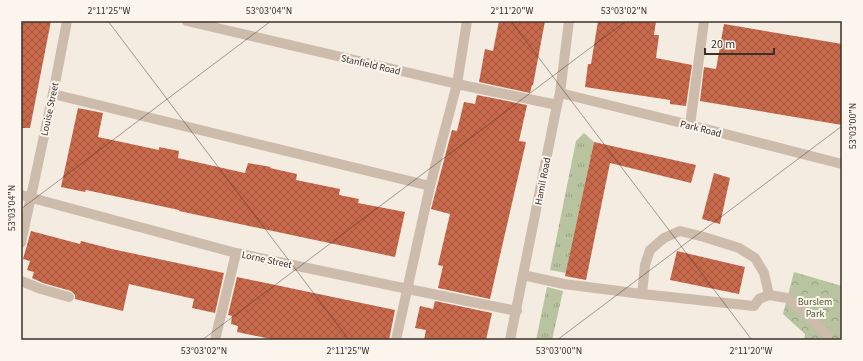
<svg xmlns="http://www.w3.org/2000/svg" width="863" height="361" viewBox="0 0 863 361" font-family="'Source Sans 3',sans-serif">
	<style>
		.grass { fill: url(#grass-tufts) }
		.park { fill: url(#park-crowns) }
		.building { fill: url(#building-cross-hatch) }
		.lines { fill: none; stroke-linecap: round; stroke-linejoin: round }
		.minor { stroke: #cdbbac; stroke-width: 10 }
		.ticks { fill: none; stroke: #3b302b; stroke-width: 1; stroke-opacity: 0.45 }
		.labels { text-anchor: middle; stroke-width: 4; stroke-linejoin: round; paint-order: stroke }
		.street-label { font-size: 10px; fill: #3b302b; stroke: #fbf5ee }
		.park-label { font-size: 10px; fill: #4a5a2e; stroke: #fbf5ee }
		.neatline { fill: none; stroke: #3b302b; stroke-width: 1.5 }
		.ticks-label { font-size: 10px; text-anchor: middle; fill: #3b302b }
	</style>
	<defs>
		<pattern id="grass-tufts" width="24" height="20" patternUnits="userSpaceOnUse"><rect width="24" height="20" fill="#b8c4a0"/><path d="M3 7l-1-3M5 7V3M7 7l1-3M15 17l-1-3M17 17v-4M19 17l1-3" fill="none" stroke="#97a083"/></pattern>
		<pattern id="park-crowns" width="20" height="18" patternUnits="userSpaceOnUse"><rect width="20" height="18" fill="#b8c4a0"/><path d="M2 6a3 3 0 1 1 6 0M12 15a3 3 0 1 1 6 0" fill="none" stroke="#97a083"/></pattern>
		<pattern id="building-cross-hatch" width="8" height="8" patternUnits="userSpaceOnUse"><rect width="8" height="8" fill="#c8694b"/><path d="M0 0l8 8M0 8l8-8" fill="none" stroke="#a4573f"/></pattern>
	</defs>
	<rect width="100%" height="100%" fill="#f4ebe1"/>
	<g class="grass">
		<path d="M584 133 594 142 566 273 550 270 576 141Z"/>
		<path d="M547 287 563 291 552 340H536Z"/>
	</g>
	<path class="park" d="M794 272 842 286V340H804L805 334 783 314Z"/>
	<g class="building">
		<path d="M21 21H51L30 128H21Z"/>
		<path d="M499 21H545L533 85H532L530 93 479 82 485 49 493 51Z"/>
		<path d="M598 21H656L654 35H659L656 58 692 65 686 106 670 104V100L585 87 588 64H591Z"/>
		<path d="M724 24 842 44V125L700 101 704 67 716 69Z"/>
		<path d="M477 95 527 105 519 141 526 142 490 299 438 288 443 266 438 265 450 214 431 209 452 130 457 131 464 102 475 104Z"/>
		<path d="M78 108 103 113 98 137 159 150V147L179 151 178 158 245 173 248 163 271 167 270 168 297 174 296 180 340 189 339 195 359 199 358 203 405 212 395 257 179 211V210L86 190 85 192 61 187Z"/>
		<path d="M594 142 696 165 691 183 610 163 586 280 565 276Z"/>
		<path d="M714 173 730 178 720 224 702 219Z"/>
		<path d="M31 231 80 244 81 241 112 249 224 273 215 313 192 308 194 299 129 284 123 311 75 299V295L71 291 43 283 32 278 34 272 27 270 30 261 23 259Z"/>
		<path d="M677 251 745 267 739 294 670 280Z"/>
		<path d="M237 277 395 310 389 340H276L237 332 238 326 231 324 232 316 228 315Z"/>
		<path d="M435 301 492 313 486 340H424L426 330 415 328 420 306 433 309Z"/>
	</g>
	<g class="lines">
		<g class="minor">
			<path d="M187 21 457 84 557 105"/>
			<path d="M560 93 690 125 842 164"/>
			<path d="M53 94 430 186"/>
			<path d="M690 125 704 21"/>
			<path d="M21 195 236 253 408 289 517 311"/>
			<path d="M21 243 53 94 67 21"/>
			<path d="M523 275 564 284 642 294 754 306 759 299 769 295 787 298 810 317 827 335V340"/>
			<path d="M21 281 41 289 69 297"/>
			<path d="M642 294 645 265 650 250 664 238 680 231 704 237 739 248 755 258 764 273 769 295"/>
			<path d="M215 340 236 253"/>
			<path d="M396 340 430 186 457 84 467 21"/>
			<path d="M510 340 557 105 560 93 569 21"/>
		</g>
	</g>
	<path class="ticks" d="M108 21 349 340M511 21 752 340M21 209 271 21M202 340 626 21M557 340 842 126"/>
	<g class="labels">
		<g class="street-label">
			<text transform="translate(371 64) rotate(13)" y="4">Stanfield Road</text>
			<text transform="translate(49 109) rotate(-78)" y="4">Louise Street</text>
			<text transform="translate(701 128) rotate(14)" y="4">Park Road</text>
			<text transform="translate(542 181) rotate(-79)" y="4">Hamil Road</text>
			<text transform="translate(267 259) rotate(12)" y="4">Lorne Street</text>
		</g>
		<g class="park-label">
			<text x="815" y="305">Burslem<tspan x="815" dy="12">Park</tspan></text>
		</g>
	</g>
	<rect width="863" height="361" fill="none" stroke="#fbf5ee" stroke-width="44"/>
	<path d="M705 48v6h69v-6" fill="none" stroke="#3b302b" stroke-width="2"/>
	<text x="711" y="48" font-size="12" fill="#3b302b" stroke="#fbf5ee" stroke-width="3" paint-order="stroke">20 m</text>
	<rect x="22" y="22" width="819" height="317" class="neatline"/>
	<g class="ticks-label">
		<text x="109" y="14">2°11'25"W</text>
		<text x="269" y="14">53°03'04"N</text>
		<text x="512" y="14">2°11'20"W</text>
		<text x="624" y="14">53°03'02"N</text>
		<text transform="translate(852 126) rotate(-90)" y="4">53°03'00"N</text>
		<text transform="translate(11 208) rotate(-90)" y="4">53°03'04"N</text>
		<text x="204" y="354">53°03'02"N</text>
		<text x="348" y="354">2°11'25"W</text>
		<text x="559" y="354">53°03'00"N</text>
		<text x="751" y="354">2°11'20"W</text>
	</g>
</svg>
